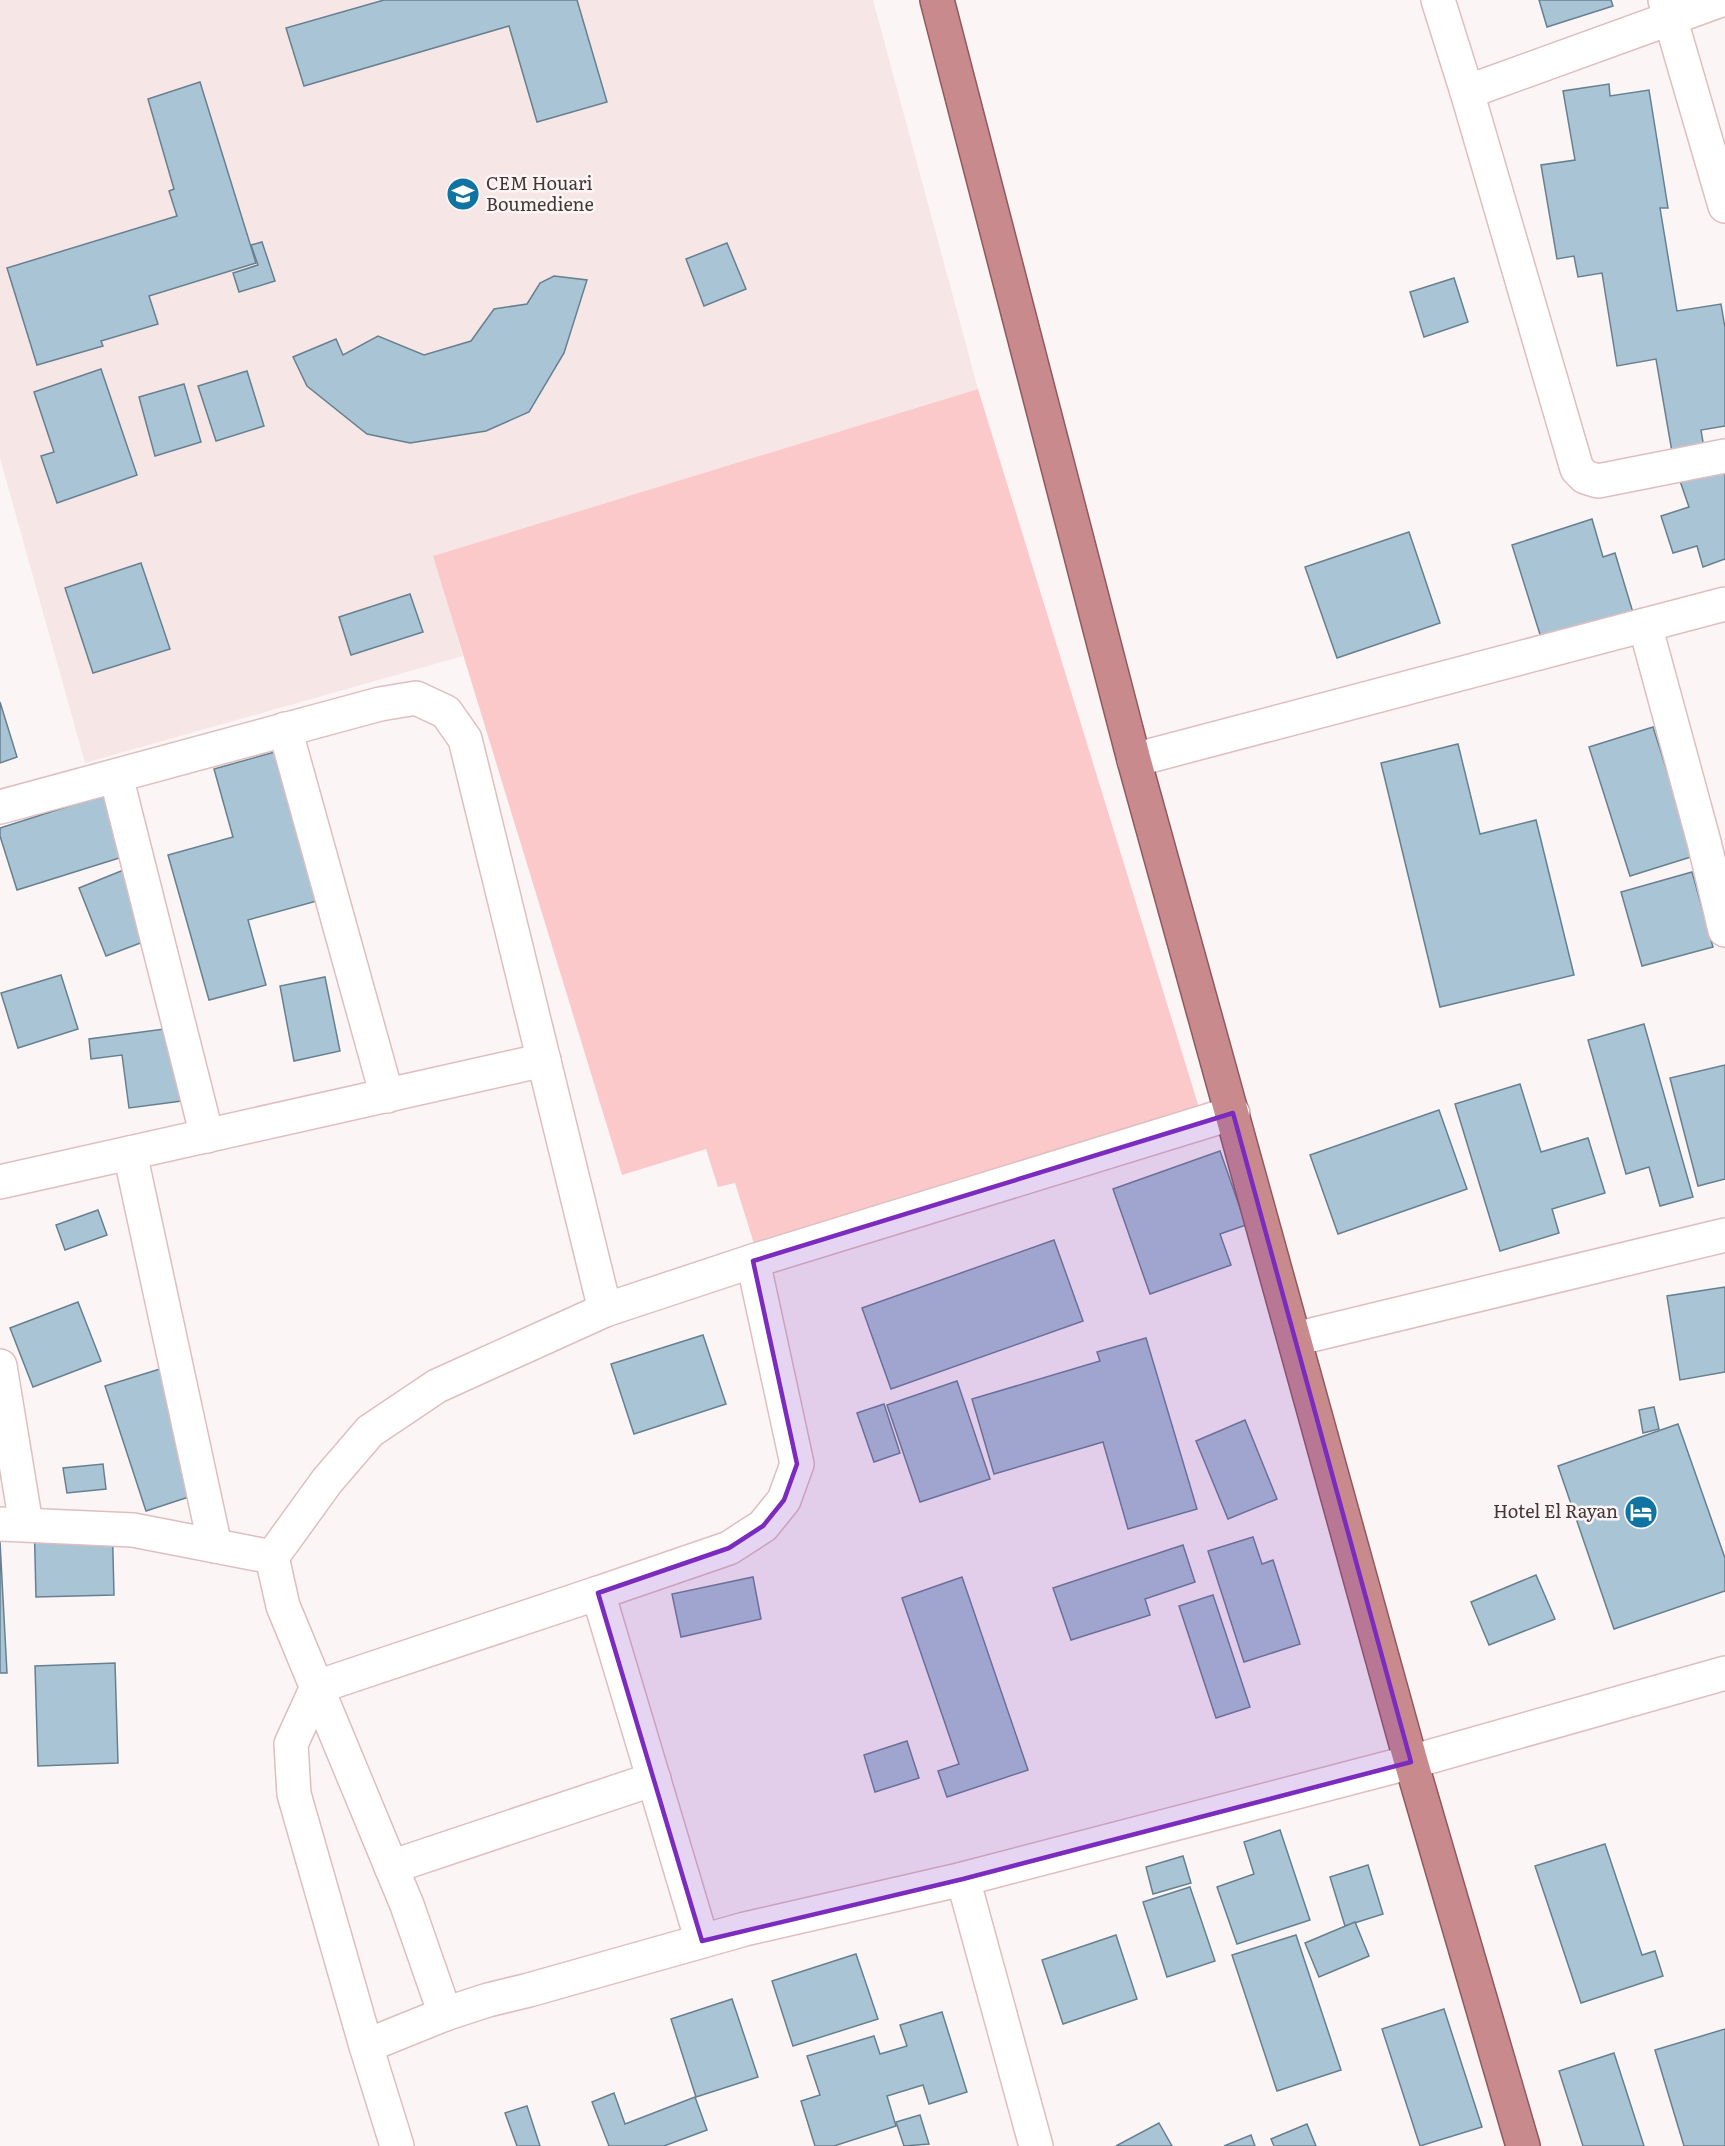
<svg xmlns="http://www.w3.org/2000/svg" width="1725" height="2146" viewBox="0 0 1725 2146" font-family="Literata,serif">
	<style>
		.built { fill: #f7e6e6 }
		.green { fill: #fbc9ca }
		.building { fill: #a9c4d4; stroke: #678090; stroke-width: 1.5 }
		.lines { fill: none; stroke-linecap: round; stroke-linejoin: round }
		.minor-casing { stroke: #dfbebf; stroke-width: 36 }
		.trunk-casing { stroke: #91595c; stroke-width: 36 }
		.minor { stroke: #fff; stroke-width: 33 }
		.trunk { stroke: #c88a8c; stroke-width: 33 }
		.marked { fill: #7b2cbf; fill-opacity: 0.2; stroke: #7b2cbf; stroke-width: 4.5; stroke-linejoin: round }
		.labels { text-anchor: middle; stroke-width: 5; stroke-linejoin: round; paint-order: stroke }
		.poi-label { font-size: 18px; fill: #443637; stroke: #fcf5f5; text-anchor: start }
	</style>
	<rect width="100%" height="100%" fill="#fcf5f5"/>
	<path class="built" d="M0 0H873L978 389 434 556 463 656 85 763 0 458Z"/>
	<path class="green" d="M978 389 1200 1111 755 1247 735 1183 718 1187 706 1149 622 1175 433 556Z"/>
	<g class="building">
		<path d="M384 0H577L607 102 537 122 509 26 304 86 286 28Z"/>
		<path d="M1539 0H1611L1613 6 1547 27Z"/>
		<path d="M200 82 256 263 149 296 158 324 101 341 103 346 37 365 7 268 177 216 169 191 174 189 148 99Z"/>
		<path d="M1609 84 1610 96 1649 90 1668 208H1660L1677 311 1721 304 1725 328V426L1701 430 1704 448 1672 452 1656 359 1617 366 1602 273 1578 277 1574 256 1557 259 1541 165 1575 160 1563 91Z"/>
		<path d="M262 242 275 281 239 292 233 273 258 265 251 245Z"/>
		<path d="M727 243 746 289 704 306 686 259Z"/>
		<path d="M554 276 587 280 564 353 529 412 486 431 410 443 367 434 307 386 293 357 336 339 343 355 378 336 424 355 471 341 494 309 527 304 540 283Z"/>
		<path d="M1454 278 1468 322 1424 337 1410 292Z"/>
		<path d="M101 369 137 475 57 503 41 456 54 452 34 392Z"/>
		<path d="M247 371 264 426 216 441 198 386Z"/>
		<path d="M184 384 201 442 155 456 139 397Z"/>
		<path d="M1725 466V559L1703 567 1697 546 1673 553 1661 516 1689 507 1680 481Z"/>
		<path d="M1592 519 1603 557 1615 553 1634 616 1543 644 1512 545Z"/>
		<path d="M1409 532 1440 623 1337 658 1305 567Z"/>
		<path d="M141 563 170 649 93 673 65 588Z"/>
		<path d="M410 594 423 632 351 655 339 617Z"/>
		<path d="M0 702 17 757 0 763Z"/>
		<path d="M1653 727 1694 856 1630 876 1589 747Z"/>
		<path d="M1458 744 1480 834 1536 820 1574 975 1440 1007 1381 763Z"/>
		<path d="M282 750 324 899 248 920 266 985 209 1000 168 855 233 837 214 769Z"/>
		<path d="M113 792 132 854 17 890 0 836V828Z"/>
		<path d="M131 867 159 936 106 956 79 888Z"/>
		<path d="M1692 872 1713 947 1642 966 1621 892Z"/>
		<path d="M61 975 78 1029 18 1048 1 993Z"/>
		<path d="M325 977 340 1051 294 1061 280 986Z"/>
		<path d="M1644 1024 1693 1197 1660 1206 1649 1167 1626 1174 1588 1040Z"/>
		<path d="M187 1026 197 1099 129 1108 122 1055 91 1059 89 1039Z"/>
		<path d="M1725 1065V1179L1698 1186 1670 1078Z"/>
		<path d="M1520 1084 1541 1152 1588 1138 1605 1193 1552 1209 1559 1233 1500 1251 1455 1104Z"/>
		<path d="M1439 1110 1467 1189 1338 1234 1310 1155Z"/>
		<path d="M1220 1151 1246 1225 1220 1234 1231 1265 1150 1294 1113 1189Z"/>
		<path d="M98 1210 107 1235 65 1250 56 1225Z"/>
		<path d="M1054 1240 1083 1321 891 1389 862 1308Z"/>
		<path d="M1725 1287V1372L1680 1380 1667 1296Z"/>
		<path d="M78 1302 101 1361 33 1387 10 1328Z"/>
		<path d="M703 1335 726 1404 634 1434 611 1364Z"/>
		<path d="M1146 1338 1197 1509 1128 1529 1103 1442 994 1474 972 1399 1100 1361 1097 1352Z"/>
		<path d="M160 1369 201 1493 146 1511 105 1386Z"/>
		<path d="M957 1381 990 1479 920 1502 887 1405Z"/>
		<path d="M884 1404 900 1453 874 1462 857 1413Z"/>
		<path d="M1654 1407 1659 1429 1643 1433 1639 1410Z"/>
		<path d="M1245 1420 1277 1499 1228 1519 1196 1441Z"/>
		<path d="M1678 1424 1725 1558V1591L1614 1629 1558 1466Z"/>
		<path d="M103 1464 106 1489 67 1493 63 1468Z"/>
		<path d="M112 1514 114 1595 36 1597 34 1516Z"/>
		<path d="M1253 1537 1262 1564 1273 1560 1300 1644 1244 1662 1208 1551Z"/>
		<path d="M0 1542 7 1673H0Z"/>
		<path d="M1183 1545 1195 1582 1145 1599 1150 1615 1071 1640 1053 1588Z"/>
		<path d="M1536 1575 1555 1619 1489 1645 1471 1602Z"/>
		<path d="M753 1577 761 1619 681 1637 672 1594Z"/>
		<path d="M962 1577 1028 1770 947 1797 938 1771 959 1764 902 1598Z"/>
		<path d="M1213 1595 1250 1707 1216 1718 1179 1606Z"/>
		<path d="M115 1663 118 1763 38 1766 35 1666Z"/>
		<path d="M907 1741 919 1778 875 1792 864 1755Z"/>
		<path d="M1280 1830 1310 1920 1237 1944 1217 1887 1254 1874 1244 1842Z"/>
		<path d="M1605 1844 1642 1955 1655 1951 1663 1976 1581 2003 1535 1866Z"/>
		<path d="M1183 1856 1191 1883 1153 1894 1146 1867Z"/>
		<path d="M1368 1865 1383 1914 1345 1926 1330 1877Z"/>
		<path d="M1190 1887 1215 1961 1167 1977 1143 1902Z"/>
		<path d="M1355 1922 1369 1956 1319 1977 1305 1943Z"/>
		<path d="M1116 1935 1137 1999 1063 2024 1042 1960Z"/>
		<path d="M1296 1935 1341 2070 1277 2091 1232 1955Z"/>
		<path d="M856 1954 878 2019 793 2046 772 1981Z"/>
		<path d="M732 1999 758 2077 696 2097 671 2019Z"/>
		<path d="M1444 2009 1482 2127 1420 2146 1382 2029Z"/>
		<path d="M942 2012 967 2092 929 2104 923 2085 887 2096 896 2126 834 2146H815L801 2101 820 2095 807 2056 874 2036 880 2054 907 2046 900 2025Z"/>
		<path d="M1725 2029V2146H1684L1655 2050Z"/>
		<path d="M1614 2053 1644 2146H1583L1559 2071Z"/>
		<path d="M614 2093 625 2124 695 2097 707 2130 664 2146H609L592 2102Z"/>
		<path d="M527 2106 540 2146H517L505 2113Z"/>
		<path d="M920 2115 929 2144 904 2146 896 2122Z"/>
		<path d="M1159 2123 1172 2146H1116Z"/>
		<path d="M1307 2124 1316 2146H1274L1271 2139Z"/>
		<path d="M1251 2135 1255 2146H1224Z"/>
	</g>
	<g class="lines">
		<defs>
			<g id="minor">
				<path d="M1438 0 1467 92 1721 0"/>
				<path d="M1665 0 1725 206"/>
				<path d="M1467 92 1577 469 1585 477 1598 481 1725 456"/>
				<path d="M1645 625 1725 604"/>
				<path d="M285 729 387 1096"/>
				<path d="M1134 760 1645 625 1704 842 1725 930"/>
				<path d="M116 776 207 1136"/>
				<path d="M0 807 380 704 416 698 446 712 465 739 605 1310"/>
				<path d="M130 1153 215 1546"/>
				<path d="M0 1182 544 1060"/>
				<path d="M1295 1339 1725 1235"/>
				<path d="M0 1366 26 1524"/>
				<path d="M0 1524 133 1530 272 1557 283 1606 407 1905 445 2014 488 2000 529 1990 745 1929 963 1879 1411 1762 1725 1673"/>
				<path d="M272 1557 327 1481 370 1431 437 1386 605 1310 753 1261 1233 1113"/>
				<path d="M598 1593 729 1548 763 1526 784 1500 797 1464 753 1261"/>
				<path d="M391 1867 654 1779"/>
				<path d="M963 1879 1036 2146"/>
				<path d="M366 2046 445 2014"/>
				<path d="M397 2146 366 2046 294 1794 291 1744 317 1687 598 1593 702 1941"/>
			</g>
			<path id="trunk" d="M937 0 1134 760 1411 1762 1523 2146"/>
		</defs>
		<use href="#minor" class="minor-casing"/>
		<use href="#trunk" class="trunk-casing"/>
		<use href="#minor" class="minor"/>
		<use href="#trunk" class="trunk"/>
	</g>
	<path class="marked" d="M1233 1113 1411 1762 963 1879 702 1941 598 1593 729 1548 763 1526 784 1500 797 1464 753 1261Z"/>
	<defs>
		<symbol id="school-disc" viewBox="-11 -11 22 22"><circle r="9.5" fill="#0f74a1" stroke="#fcf5f5"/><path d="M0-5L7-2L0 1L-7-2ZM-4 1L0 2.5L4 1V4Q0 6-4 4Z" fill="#fff"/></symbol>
		<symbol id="hotel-disc" viewBox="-11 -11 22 22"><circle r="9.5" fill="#0f74a1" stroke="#fcf5f5"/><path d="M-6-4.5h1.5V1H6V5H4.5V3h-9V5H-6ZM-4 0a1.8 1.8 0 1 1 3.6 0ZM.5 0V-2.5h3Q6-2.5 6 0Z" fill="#fff"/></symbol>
	</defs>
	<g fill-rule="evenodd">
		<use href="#school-disc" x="444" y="175" width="38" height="38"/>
		<use href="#hotel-disc" x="1622" y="1493" width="38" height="38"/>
	</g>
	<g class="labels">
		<g class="poi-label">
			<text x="486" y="190">CEM Houari<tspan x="486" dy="21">Boumediene</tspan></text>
			<text x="1618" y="1518" text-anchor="end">Hotel El Rayan</text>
		</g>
	</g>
</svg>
